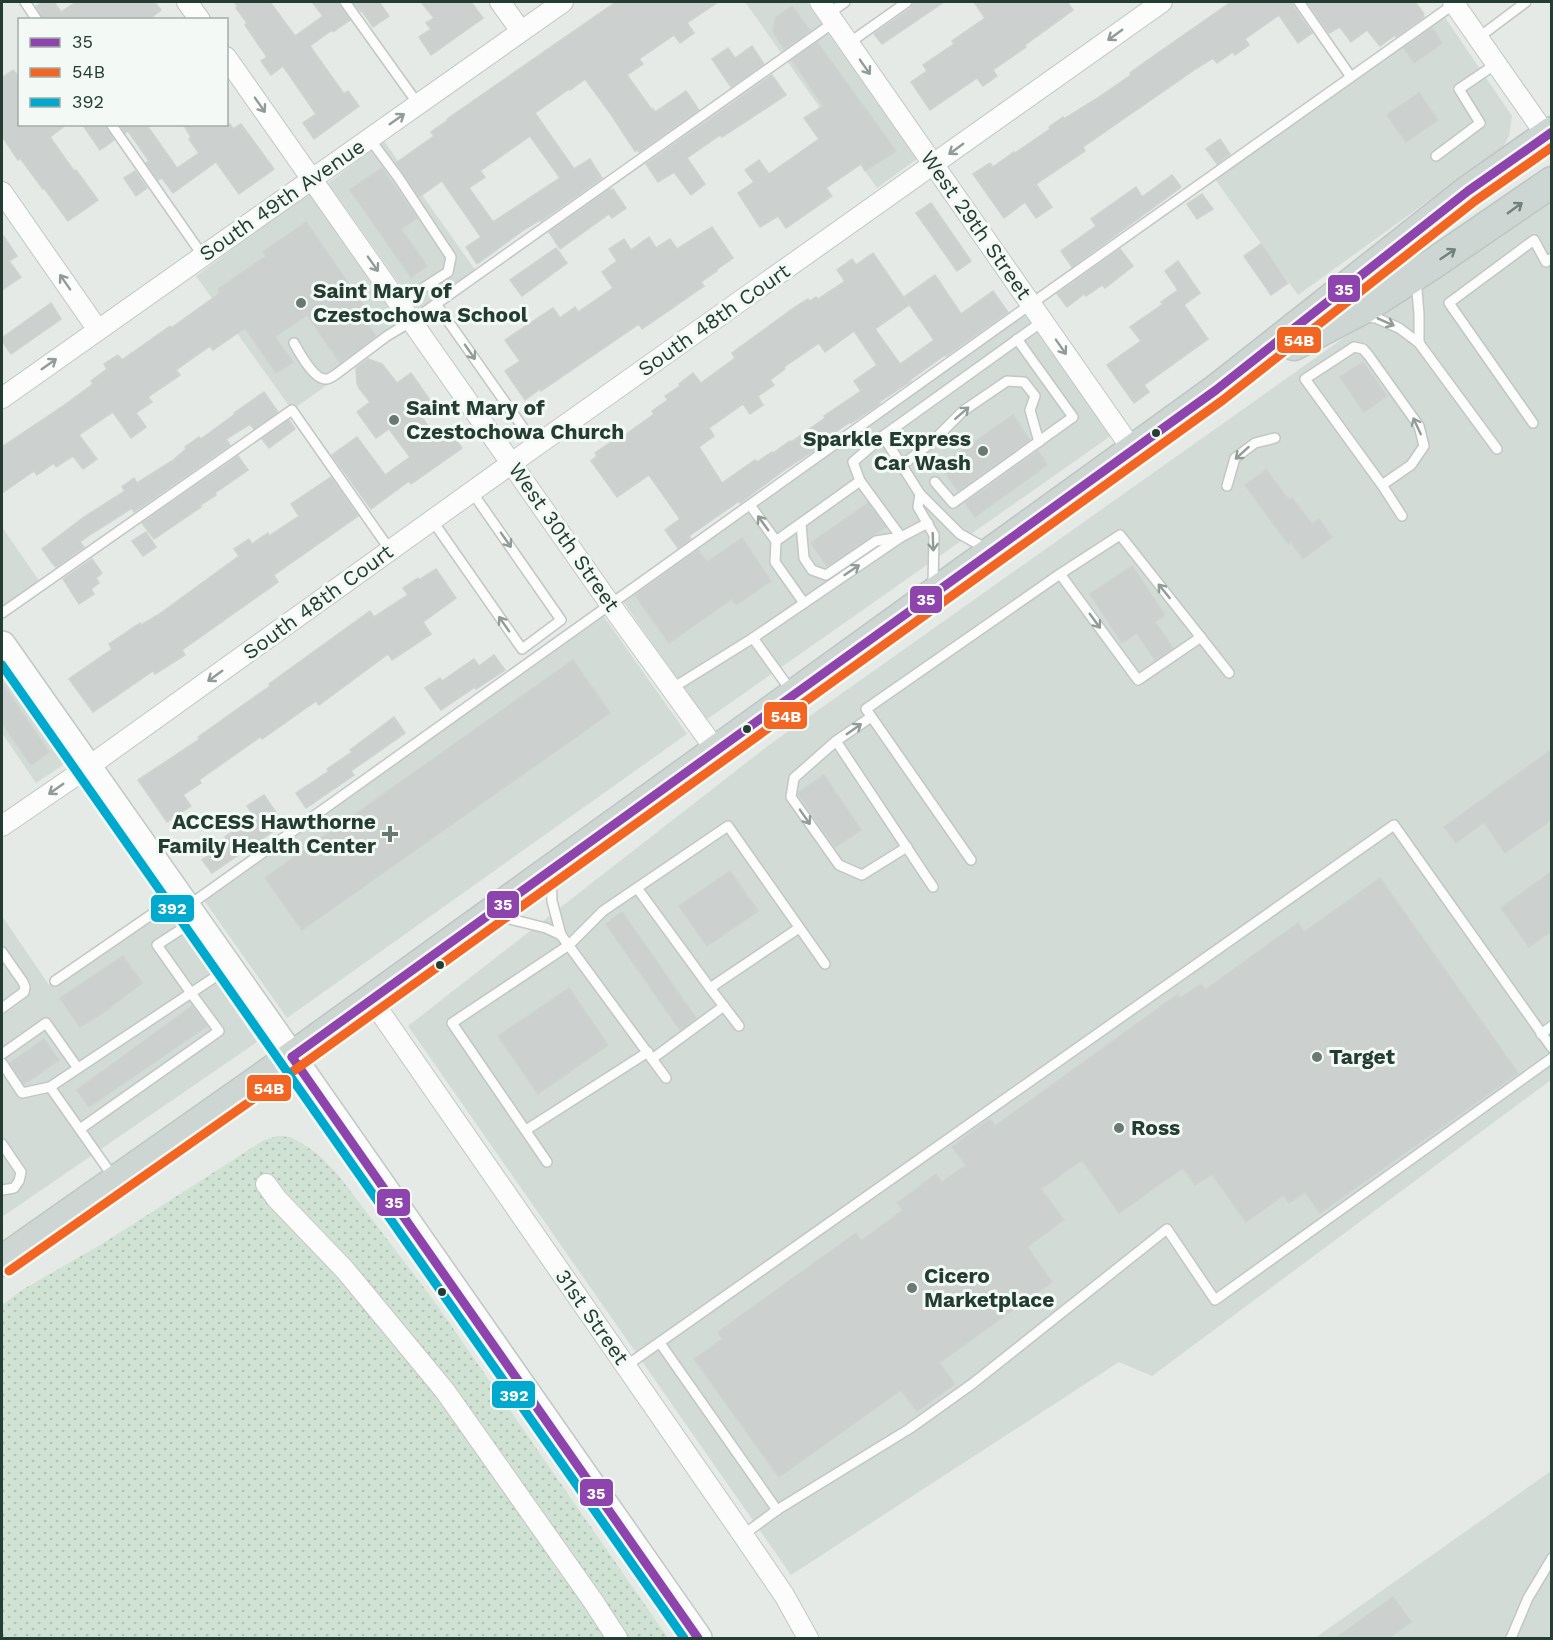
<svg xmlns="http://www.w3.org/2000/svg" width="1553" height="1640" viewBox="0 0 1553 1640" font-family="'Work Sans',sans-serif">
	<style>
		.built { fill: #d3dbd7 }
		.grass { fill: url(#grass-dots) }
		.building { fill: #ccd1cf; stroke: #ced3d0; stroke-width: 1.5; fill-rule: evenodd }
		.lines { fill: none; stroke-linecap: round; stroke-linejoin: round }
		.service-casing { stroke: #c2c7c4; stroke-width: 12 }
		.minor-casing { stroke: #c2c7c4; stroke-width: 22 }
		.secondary-casing { stroke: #c1c7c4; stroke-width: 30 }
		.primary-casing { stroke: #bdc6c2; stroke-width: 33 }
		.service { stroke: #fbfcfb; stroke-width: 9 }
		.minor { stroke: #fbfcfb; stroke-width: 20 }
		.secondary { stroke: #fbfcfb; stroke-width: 27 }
		.primary { stroke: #ced6d3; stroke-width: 30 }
		.bus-1-casing { stroke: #f3f9f5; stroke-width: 14 }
		.bus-2-casing { stroke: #f3f9f5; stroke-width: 14 }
		.bus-3-casing { stroke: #f3f9f5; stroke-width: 14 }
		.bus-1 { stroke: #8e44ad; stroke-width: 9 }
		.bus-2 { stroke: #f26522; stroke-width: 9 }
		.bus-3 { stroke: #00a9ce; stroke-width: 9 }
		.oneway { stroke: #909c97 }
		.oneway2 { stroke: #70827b }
		.poi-dot { fill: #687a72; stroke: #f3f9f5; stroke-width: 2 }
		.bus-dot { fill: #243d33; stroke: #f3f9f5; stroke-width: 2 }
		.labels { text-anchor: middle; stroke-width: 6; stroke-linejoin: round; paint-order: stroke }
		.street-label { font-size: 21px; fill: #243d33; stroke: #f3f9f5 }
		.poi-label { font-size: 21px; font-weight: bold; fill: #243d33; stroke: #f3f9f5; text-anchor: start }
		.line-badge { stroke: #f3f9f5; stroke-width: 2 }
		.badge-label { font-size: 16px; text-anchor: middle; font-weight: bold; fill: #fff }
	</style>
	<defs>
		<pattern id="grass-dots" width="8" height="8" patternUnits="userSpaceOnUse" patternTransform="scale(1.5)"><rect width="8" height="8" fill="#cfe2d3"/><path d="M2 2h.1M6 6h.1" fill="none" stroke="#b2c3b6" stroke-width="1.8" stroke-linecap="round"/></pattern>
	</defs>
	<rect width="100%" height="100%" fill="#e5eae7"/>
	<g class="built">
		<path d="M745 2H807L917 159 877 188Z"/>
		<path d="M1442 13 1512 116 1509 136 1503 147 1298 295 1212 175Z"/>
		<path d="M384 141 478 274 421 314 328 183Z"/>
		<path d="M1551 191V1080L1152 1376 1119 1362 791 1575 408 1026 769 745Z"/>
		<path d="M309 193 405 330 292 410 196 276Z"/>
		<path d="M1023 310 1112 435 706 720 620 597Z"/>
		<path d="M2 527 42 585 2 613Z"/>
		<path d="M600 611 687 734 287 1018 201 896Z"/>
		<path d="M2 670 66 763 36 783 2 733Z"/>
		<path d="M165 906 257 1042 2 1217V916L49 985Z"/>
		<path d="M1551 1471V1638H1315Z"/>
	</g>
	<path class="grass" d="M278 1136 290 1137 303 1144 320 1156 339 1176 434 1301 668 1638H2V1305L22 1290 102 1244 264 1140Z"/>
	<g class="building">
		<path d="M43 2H54L61 12 76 2H154L161 10 148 20H44L36 6Z"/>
		<path d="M234 2H270L295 36 323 16 312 2H338L340 6 350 20 333 32 332 30 310 46 344 94 348 91 359 106 314 139 303 123 316 114 283 66 271 75 261 61 267 57 245 25 247 23 236 8 238 7Z"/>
		<path d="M353 2H379L389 16 373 27 362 11 361 12Z"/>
		<path d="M421 2H471L483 18 431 55 419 37 431 29 426 23 434 18Z"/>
		<path d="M616 2H718L687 23 694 33 680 43 674 35 639 59 643 64 627 75 652 110 653 109 655 112 686 91 699 110 639 152 637 150 635 151 610 113 585 79 570 90 569 89 535 113 574 169 590 159 602 178 541 221 540 220 525 229 477 264 466 247 481 237 442 181 419 197 396 163 434 136 431 132 448 120 447 119ZM530 136 560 178 493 222 469 188 485 177 480 171Z"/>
		<path d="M914 2H944L882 44 874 34 911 8Z"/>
		<path d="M974 2H1067L1073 10 1025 45 1026 47 993 70 997 76 983 86 977 78 930 110 911 82 927 71 923 65 954 44 952 41 985 18Z"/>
		<path d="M1231 2H1292L1293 6 1312 33 1298 43 1279 15 1245 39 1249 45 1235 55 1233 52 1217 63 1213 58 1197 68 1083 147 1085 151 1036 184 1052 207 1036 218 1025 202 1004 218 973 174 990 163 993 167 1014 152 1015 153 1050 129 1049 127 1063 117 1064 119 1096 99 1131 75 1130 73 1145 62Z"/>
		<path d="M1307 2H1415L1424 14 1423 15 1424 17 1396 37 1395 35 1380 46 1367 30 1351 42 1340 27 1329 33Z"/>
		<path d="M792 6 810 31 784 49 773 31 776 17Z"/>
		<path d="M1432 28 1442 43 1414 63 1404 48Z"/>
		<path d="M817 42 896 151 865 171 861 164 826 188 832 196 786 228 778 216 760 227 738 193 754 182 745 170 759 160 769 174 819 139 804 118 823 106 792 60Z"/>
		<path d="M752 46 764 64 731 87 712 59 728 48 735 58Z"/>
		<path d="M13 70 20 78V124H67L50 137 74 171 76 170 98 200 68 221 44 188 43 189 20 158 18 160 2 136V78Z"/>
		<path d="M772 75 786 95 722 137 720 135 687 158 705 184 691 195 674 172 658 182 646 164Z"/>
		<path d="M1419 93 1438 120 1406 142 1387 115Z"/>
		<path d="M82 124H104L114 140 100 150Z"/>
		<path d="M120 124H146L177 168 199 153 189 139 191 137 183 124H230L233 129 241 124 274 169 239 194 216 162 173 193 162 178 158 180 146 163 149 161 128 131 125 133Z"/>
		<path d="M1220 139 1230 154 1217 164 1206 149Z"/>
		<path d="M382 168 417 218 401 229 427 266 411 277 350 190Z"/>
		<path d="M135 171 147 188 136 196 124 178Z"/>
		<path d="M1172 175 1181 187 1072 267 1061 251 1096 226 1091 219 1136 187 1142 197Z"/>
		<path d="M610 189 611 191 613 189 626 208 612 218 609 214 560 249 549 232Z"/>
		<path d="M1202 194 1213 209 1197 219 1187 204Z"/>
		<path d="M931 203 971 261 957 271 916 213Z"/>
		<path d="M306 222 369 313 363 317 376 336 340 363 307 315 275 337 293 362 276 373 245 328 213 350 210 346 176 370 180 375 148 397 152 402 136 413 146 427 131 438 113 412 79 435 97 459 83 469 73 456 56 467 54 463 37 475 34 471 2 493V447L63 406 93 384 91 381 107 369 104 364 118 355 122 360 170 326 171 328 220 293 218 289 266 256 263 252Z"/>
		<path d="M712 227 733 258 716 270 717 271 701 282 704 286 642 329 639 324 541 391 540 389 525 400 505 371 520 361 505 340 553 308 560 318 575 307 578 312 613 288 602 272 617 261 609 249 624 239 631 250 649 237 656 248 670 239 677 249Z"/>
		<path d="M2 234 17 256 9 261 21 277 2 290Z"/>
		<path d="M1261 244 1288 283 1271 295 1244 256Z"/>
		<path d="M556 248 567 263 522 296 510 280Z"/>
		<path d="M1120 249 1133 266 1105 288 1102 285 1086 296 1084 294 1067 307 1057 294Z"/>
		<path d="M873 253 909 305 875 329 900 364 934 340 904 297 935 275 961 314 993 291 1008 312 946 356 945 355 910 380 911 381 879 402 880 403 878 405 851 423 850 422 817 445 818 448 787 468 740 503 739 501 689 536 691 539 678 548 665 530 680 519 649 475 617 497 591 461 597 456 595 453 611 442 614 443 654 414 652 411 668 400 665 396 680 386 679 384 693 373 701 383 735 358 732 353 795 307 808 299 810 301 816 297 818 299 845 281 837 270 852 259 856 265ZM854 331 877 365 854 381 861 391 824 416 825 418 791 442 790 441 773 453 772 452 757 462 755 460 722 483 699 447 714 436 709 428 743 404 750 414 763 405 758 396 774 385 770 380 785 369 784 367 819 343 825 352Z"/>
		<path d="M1178 261 1200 293 1184 305 1208 339 1144 385 1149 392 1134 403 1107 365 1141 341 1130 327 1163 304 1161 302 1178 290 1165 271Z"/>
		<path d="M51 303 61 319 11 354 2 341V338Z"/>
		<path d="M368 359 382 364 397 383 411 373 430 400 416 409 436 437 447 429 462 448 411 484 409 481 371 509 332 455 357 437 385 475 410 457 389 429 376 438 357 412 370 402 359 388 357 383 356 368Z"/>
		<path d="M1363 362 1387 396 1364 412 1340 377Z"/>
		<path d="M264 392 278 412 254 429 250 424 226 439 230 445 134 512 132 508 91 534 80 542 84 547 56 567 53 564 42 549 84 517 125 491 122 487 134 478 137 483 172 461 186 449 185 447 199 437 201 439 235 414 234 413Z"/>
		<path d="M1013 415 1030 440 958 491 940 466Z"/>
		<path d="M289 420 295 429 269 448 262 439Z"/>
		<path d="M1038 451 1047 465 975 517 965 503Z"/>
		<path d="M238 456 248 470 215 493 216 495 199 506 201 507 154 539 142 523Z"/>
		<path d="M1266 470 1289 500 1292 498 1312 524 1319 519 1332 537 1303 559 1291 542 1288 544 1245 485Z"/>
		<path d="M331 477 358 516 274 575 278 582 182 650 185 655 155 674 153 671 93 712 69 679 112 649 109 644 140 623 141 625 158 615 239 556 234 549 249 539 252 544 268 533 269 536 299 516 291 504Z"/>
		<path d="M868 503 886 527 827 566 811 543Z"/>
		<path d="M146 532 156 547 143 556 132 541Z"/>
		<path d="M742 538 771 581 736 605 732 599 669 643 635 595 698 550 707 562Z"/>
		<path d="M92 559 102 573 96 578 99 583 91 589 94 594 79 604 63 579Z"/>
		<path d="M1132 566 1165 615 1155 622 1173 648 1155 660 1137 633 1122 643 1090 594Z"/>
		<path d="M436 569 456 598 423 622 431 634 392 660 388 654 319 705 316 701 262 739 260 737 243 749 199 780 201 783 183 795 191 806 167 822 138 780 200 739 198 737 270 686 269 684 370 611 374 617 408 595 403 588 418 578 419 580Z"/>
		<path d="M494 655 505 670 476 689 475 687 441 710 425 688 440 678 442 681 474 659 479 666Z"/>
		<path d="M573 660 610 713 302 930 265 878Z"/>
		<path d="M2 683 49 752 31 765 2 723Z"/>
		<path d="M394 717 405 733 351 771 354 775 306 808 296 793 329 771 327 769 352 752 350 750Z"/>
		<path d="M1551 750V820L1505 853 1484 822 1456 843 1444 827Z"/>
		<path d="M824 775 861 830 835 847 798 794 799 792Z"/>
		<path d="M264 795 284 824 212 873 202 860 228 841 225 837 254 816 247 806Z"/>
		<path d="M730 871 758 911 707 946 679 906Z"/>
		<path d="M1551 872V931L1529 947 1501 908Z"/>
		<path d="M1380 878 1518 1073 1320 1213 1305 1192 1289 1203 1284 1195 1246 1222 1212 1174 1195 1185 1183 1168 1119 1213 1082 1160 1041 1189 1064 1220 1027 1247 1052 1282 939 1363 955 1384 917 1411 901 1390 779 1477 694 1359 722 1339 718 1332 856 1233 861 1241 903 1210 897 1203 936 1174 942 1182 966 1165 952 1147 990 1119 995 1126 1178 994 1180 998 1201 984 1205 990 1298 923 1304 932Z"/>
		<path d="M622 912 696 1018 680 1030 606 924Z"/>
		<path d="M123 956 142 983 104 1012 80 1027 60 998Z"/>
		<path d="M569 988 608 1045 538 1094 498 1036Z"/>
		<path d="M192 1006 207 1026 89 1107 77 1090Z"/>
		<path d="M44 1039 59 1060 24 1084 10 1063Z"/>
		<path d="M1393 1597 1411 1622 1389 1638H1336Z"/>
	</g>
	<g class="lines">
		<defs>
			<g id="service">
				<path d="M25 2 37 20"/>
				<path d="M345 2 418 104"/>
				<path d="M1299 2 1351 77"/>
				<path d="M828 14 845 2"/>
				<path d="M1478 38 1526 2"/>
				<path d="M849 43 907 2"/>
				<path d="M111 124 203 256"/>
				<path d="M369 138 398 177 451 257 448 272 400 303"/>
				<path d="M1436 156 1480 123 1459 89 1496 64"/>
				<path d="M1418 280 1417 291 1419 314V343"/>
				<path d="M436 304 536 446"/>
				<path d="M1365 317 1376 318 1399 328 1419 343 1497 449"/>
				<path d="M294 343C299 352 314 380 326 379 329 379 333 376 335 375L387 336 412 321 833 23"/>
				<path d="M1533 423 1449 303 1534 240 1546 262 1552 258"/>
				<path d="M883 436 920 494 960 534 987 549"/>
				<path d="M902 465 931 443 963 411 1007 381 1024 382 1035 396 1030 410 1039 442"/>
				<path d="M935 482 953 503 1073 417 1017 339"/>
				<path d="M1382 485 1411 465 1424 446 1419 426 1369 356 1363 349 1354 347 1305 379 1382 485 1402 516"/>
				<path d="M1227 486 1235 458 1255 443 1275 438"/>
				<path d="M920 494 918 507 934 535 933 586"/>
				<path d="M750 505 776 541"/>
				<path d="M432 520 522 649 561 620 472 492"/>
				<path d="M801 524 804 558 812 570 826 575 876 541 901 537 928 523"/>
				<path d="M1060 574 1138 680 1201 637"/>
				<path d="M804 603 775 562 776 541 860 481"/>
				<path d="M2 613 292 410 390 550"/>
				<path d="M753 638 792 692"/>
				<path d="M671 689 753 638 901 537 860 481 853 462 883 436 1043 321"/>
				<path d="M871 717 836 741 794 778 791 797 839 865 862 875 907 847"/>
				<path d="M836 741 933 887"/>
				<path d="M971 860 866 709 1060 574 1120 535 1229 673"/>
				<path d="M551 876 552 901 561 935 666 1078"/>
				<path d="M637 888 710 988"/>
				<path d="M188 906 1031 304 1454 4"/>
				<path d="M498 916 546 928 561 935"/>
				<path d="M194 921 157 945 191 993 227 969"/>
				<path d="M2 952 23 982 25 987 24 992 2 1008"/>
				<path d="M55 981 177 897"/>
				<path d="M739 1026 710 988 799 928"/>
				<path d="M1541 1034 1552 1026"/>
				<path d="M2 1054 46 1023 77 1067"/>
				<path d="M652 1059 724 1006"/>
				<path d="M2 1063 22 1093 50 1087"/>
				<path d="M80 1129 219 1031 191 993 50 1087 114 1178"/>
				<path d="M526 1130 648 1052"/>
				<path d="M2 1144 21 1172 19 1181 14 1188 2 1190"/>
				<path d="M547 1162 452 1023 569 945 603 911 728 826 825 964"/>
				<path d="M660 1343 777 1510"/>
				<path d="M626 1366 1394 825 1552 1048"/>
				<path d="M743 1535 777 1510 909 1429 972 1384 1167 1229 1215 1300 1552 1058"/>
				<path d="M1511 1638 1528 1598 1552 1558"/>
			</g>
			<g id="minor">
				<path d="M187 2 200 20"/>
				<path d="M500 2 521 31"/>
				<path d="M820 2 1132 449"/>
				<path d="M1453 2 1546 135"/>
				<path d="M226 57 610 604 716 750"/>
				<path d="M2 192 98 330"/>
				<path d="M2 398 563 2"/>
				<path d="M2 826 88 767 530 450 1162 2"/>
				<path d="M371 999 743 1535 784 1595 808 1638"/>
				<path d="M266 1184 277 1199 345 1270 445 1391 593 1601 617 1638"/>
			</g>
			<path id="secondary" d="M2 645 266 1020 698 1638"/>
			<g id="primary">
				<path d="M1294 345 1366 307 1431 265 1552 182"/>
				<path d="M2 1261 292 1057 1216 390 1468 191 1552 132"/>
			</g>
		</defs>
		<use href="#service" class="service-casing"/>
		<use href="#minor" class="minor-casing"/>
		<use href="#secondary" class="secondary-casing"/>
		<use href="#primary" class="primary-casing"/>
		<use href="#service" class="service"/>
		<use href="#minor" class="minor"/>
		<use href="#secondary" class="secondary"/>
		<use href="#primary" class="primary"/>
		<defs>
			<g id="bus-1">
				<path d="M292 1057 1216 390 1468 191 1552 132"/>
				<path d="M292 1057 698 1638"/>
			</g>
			<path id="bus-2" d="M9 1271 299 1067 1223 400 1475 201 1552 147"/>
			<path id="bus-3" d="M2 665 684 1638"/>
		</defs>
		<use href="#bus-1" class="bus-1-casing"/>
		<use href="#bus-2" class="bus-2-casing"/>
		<use href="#bus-3" class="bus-3-casing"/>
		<use href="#bus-1" class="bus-1"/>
		<use href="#bus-2" class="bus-2"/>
		<use href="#bus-3" class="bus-3"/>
	</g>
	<defs><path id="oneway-shaft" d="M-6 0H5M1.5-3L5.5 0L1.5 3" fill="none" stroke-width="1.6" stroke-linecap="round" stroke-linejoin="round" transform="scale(1.5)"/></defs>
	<g class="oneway">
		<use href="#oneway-shaft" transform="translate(1115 35) rotate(144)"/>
		<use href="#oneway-shaft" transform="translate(865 67) rotate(55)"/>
		<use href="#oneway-shaft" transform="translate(260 105) rotate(55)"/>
		<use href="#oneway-shaft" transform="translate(397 119) rotate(-35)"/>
		<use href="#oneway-shaft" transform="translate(956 149) rotate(144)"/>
		<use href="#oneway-shaft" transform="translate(373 264) rotate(55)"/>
		<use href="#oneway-shaft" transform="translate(65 282) rotate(-125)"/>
		<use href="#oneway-shaft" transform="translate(1386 322) rotate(24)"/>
		<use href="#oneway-shaft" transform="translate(1061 347) rotate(55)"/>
		<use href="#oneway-shaft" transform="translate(470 352) rotate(55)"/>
		<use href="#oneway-shaft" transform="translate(49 364) rotate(-35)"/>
		<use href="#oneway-shaft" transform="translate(962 413) rotate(-41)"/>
		<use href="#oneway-shaft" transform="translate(1417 426) rotate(-115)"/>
		<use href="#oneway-shaft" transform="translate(1242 453) rotate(138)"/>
		<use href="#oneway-shaft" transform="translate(763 523) rotate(-126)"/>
		<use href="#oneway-shaft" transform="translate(506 540) rotate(55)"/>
		<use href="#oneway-shaft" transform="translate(933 542) rotate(88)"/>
		<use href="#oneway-shaft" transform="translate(852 570) rotate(-34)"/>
		<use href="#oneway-shaft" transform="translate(1164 591) rotate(-129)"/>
		<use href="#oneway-shaft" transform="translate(1095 621) rotate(54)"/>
		<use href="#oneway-shaft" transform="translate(504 624) rotate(-125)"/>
		<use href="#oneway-shaft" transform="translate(215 676) rotate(144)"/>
		<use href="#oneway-shaft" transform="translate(854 729) rotate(-35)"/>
		<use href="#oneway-shaft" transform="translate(56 789) rotate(145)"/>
		<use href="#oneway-shaft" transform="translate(805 817) rotate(55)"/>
	</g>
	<g class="oneway2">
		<use href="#oneway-shaft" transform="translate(1515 208) rotate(-36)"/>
		<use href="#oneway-shaft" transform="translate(1448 254) rotate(-34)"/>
	</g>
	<g class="poi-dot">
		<circle cx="301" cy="303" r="6"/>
		<circle cx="394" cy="420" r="6"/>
		<circle cx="983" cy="451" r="6"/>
		<path d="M387 825h6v6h6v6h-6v6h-6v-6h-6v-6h6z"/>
		<circle cx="1317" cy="1057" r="6"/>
		<circle cx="1119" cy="1128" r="6"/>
		<circle cx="912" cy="1288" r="6"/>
	</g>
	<g class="bus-dot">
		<circle cx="1156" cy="433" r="5"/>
		<circle cx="747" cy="729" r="5"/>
		<circle cx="440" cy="965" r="5"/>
		<circle cx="442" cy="1292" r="5"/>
	</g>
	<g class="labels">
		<g class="street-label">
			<text transform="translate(282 200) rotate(-35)" y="7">South 49th Avenue</text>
			<text transform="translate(976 225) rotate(55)" y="7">West 29th Street</text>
			<text transform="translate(714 320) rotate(-35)" y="7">South 48th Court</text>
			<text transform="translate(564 537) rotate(55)" y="7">West 30th Street</text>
			<text transform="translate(318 602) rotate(-36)" y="7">South 48th Court</text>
			<text transform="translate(592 1317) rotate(55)" y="7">31st Street</text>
		</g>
		<g class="poi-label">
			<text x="313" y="298">Saint Mary of<tspan x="313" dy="24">Czestochowa School</tspan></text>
			<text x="406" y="415">Saint Mary of<tspan x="406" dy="24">Czestochowa Church</tspan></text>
			<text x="971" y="446" text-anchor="end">Sparkle Express<tspan x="971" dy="24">Car Wash</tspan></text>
			<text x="376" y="829" text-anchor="end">ACCESS Hawthorne<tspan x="376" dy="24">Family Health Center</tspan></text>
			<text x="1329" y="1064">Target</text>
			<text x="1131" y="1135">Ross</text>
			<text x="924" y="1283">Cicero<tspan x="924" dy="24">Marketplace</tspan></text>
		</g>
	</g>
	<g class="line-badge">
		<rect x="1327" y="274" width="34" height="29" rx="6" fill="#8e44ad"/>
		<rect x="1276" y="326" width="46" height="28" rx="6" fill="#f26522"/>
		<rect x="909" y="585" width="34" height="29" rx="6" fill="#8e44ad"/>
		<rect x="763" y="701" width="45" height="29" rx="6" fill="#f26522"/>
		<rect x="486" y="890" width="34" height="29" rx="6" fill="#8e44ad"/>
		<rect x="150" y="894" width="45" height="29" rx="6" fill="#00a9ce"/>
		<rect x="246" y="1074" width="46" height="28" rx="6" fill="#f26522"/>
		<rect x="376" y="1188" width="35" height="29" rx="6" fill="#8e44ad"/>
		<rect x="491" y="1380" width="45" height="29" rx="6" fill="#00a9ce"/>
		<rect x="579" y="1478" width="35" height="29" rx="6" fill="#8e44ad"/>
	</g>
	<g class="badge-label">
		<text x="1344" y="295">35</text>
		<text x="1299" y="346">54B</text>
		<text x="926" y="605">35</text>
		<text x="786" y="722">54B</text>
		<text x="503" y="910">35</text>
		<text x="172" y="914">392</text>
		<text x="269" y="1094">54B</text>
		<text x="394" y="1208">35</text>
		<text x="514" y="1401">392</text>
		<text x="596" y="1499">35</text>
	</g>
	<rect width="1553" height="1640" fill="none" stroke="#243d33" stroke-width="6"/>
	<rect x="18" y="18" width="210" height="108" fill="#f3f9f5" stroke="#a0aea7" stroke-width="1.5"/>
	<rect x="30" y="38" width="30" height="9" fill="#8e44ad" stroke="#a0aea7" stroke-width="1.5"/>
	<text x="72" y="48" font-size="18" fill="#243d33">35</text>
	<rect x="30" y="68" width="30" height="9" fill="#f26522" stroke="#a0aea7" stroke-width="1.5"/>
	<text x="72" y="78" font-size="18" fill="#243d33">54B</text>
	<rect x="30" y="98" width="30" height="9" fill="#00a9ce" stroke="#a0aea7" stroke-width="1.5"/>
	<text x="72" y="108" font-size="18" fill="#243d33">392</text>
</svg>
